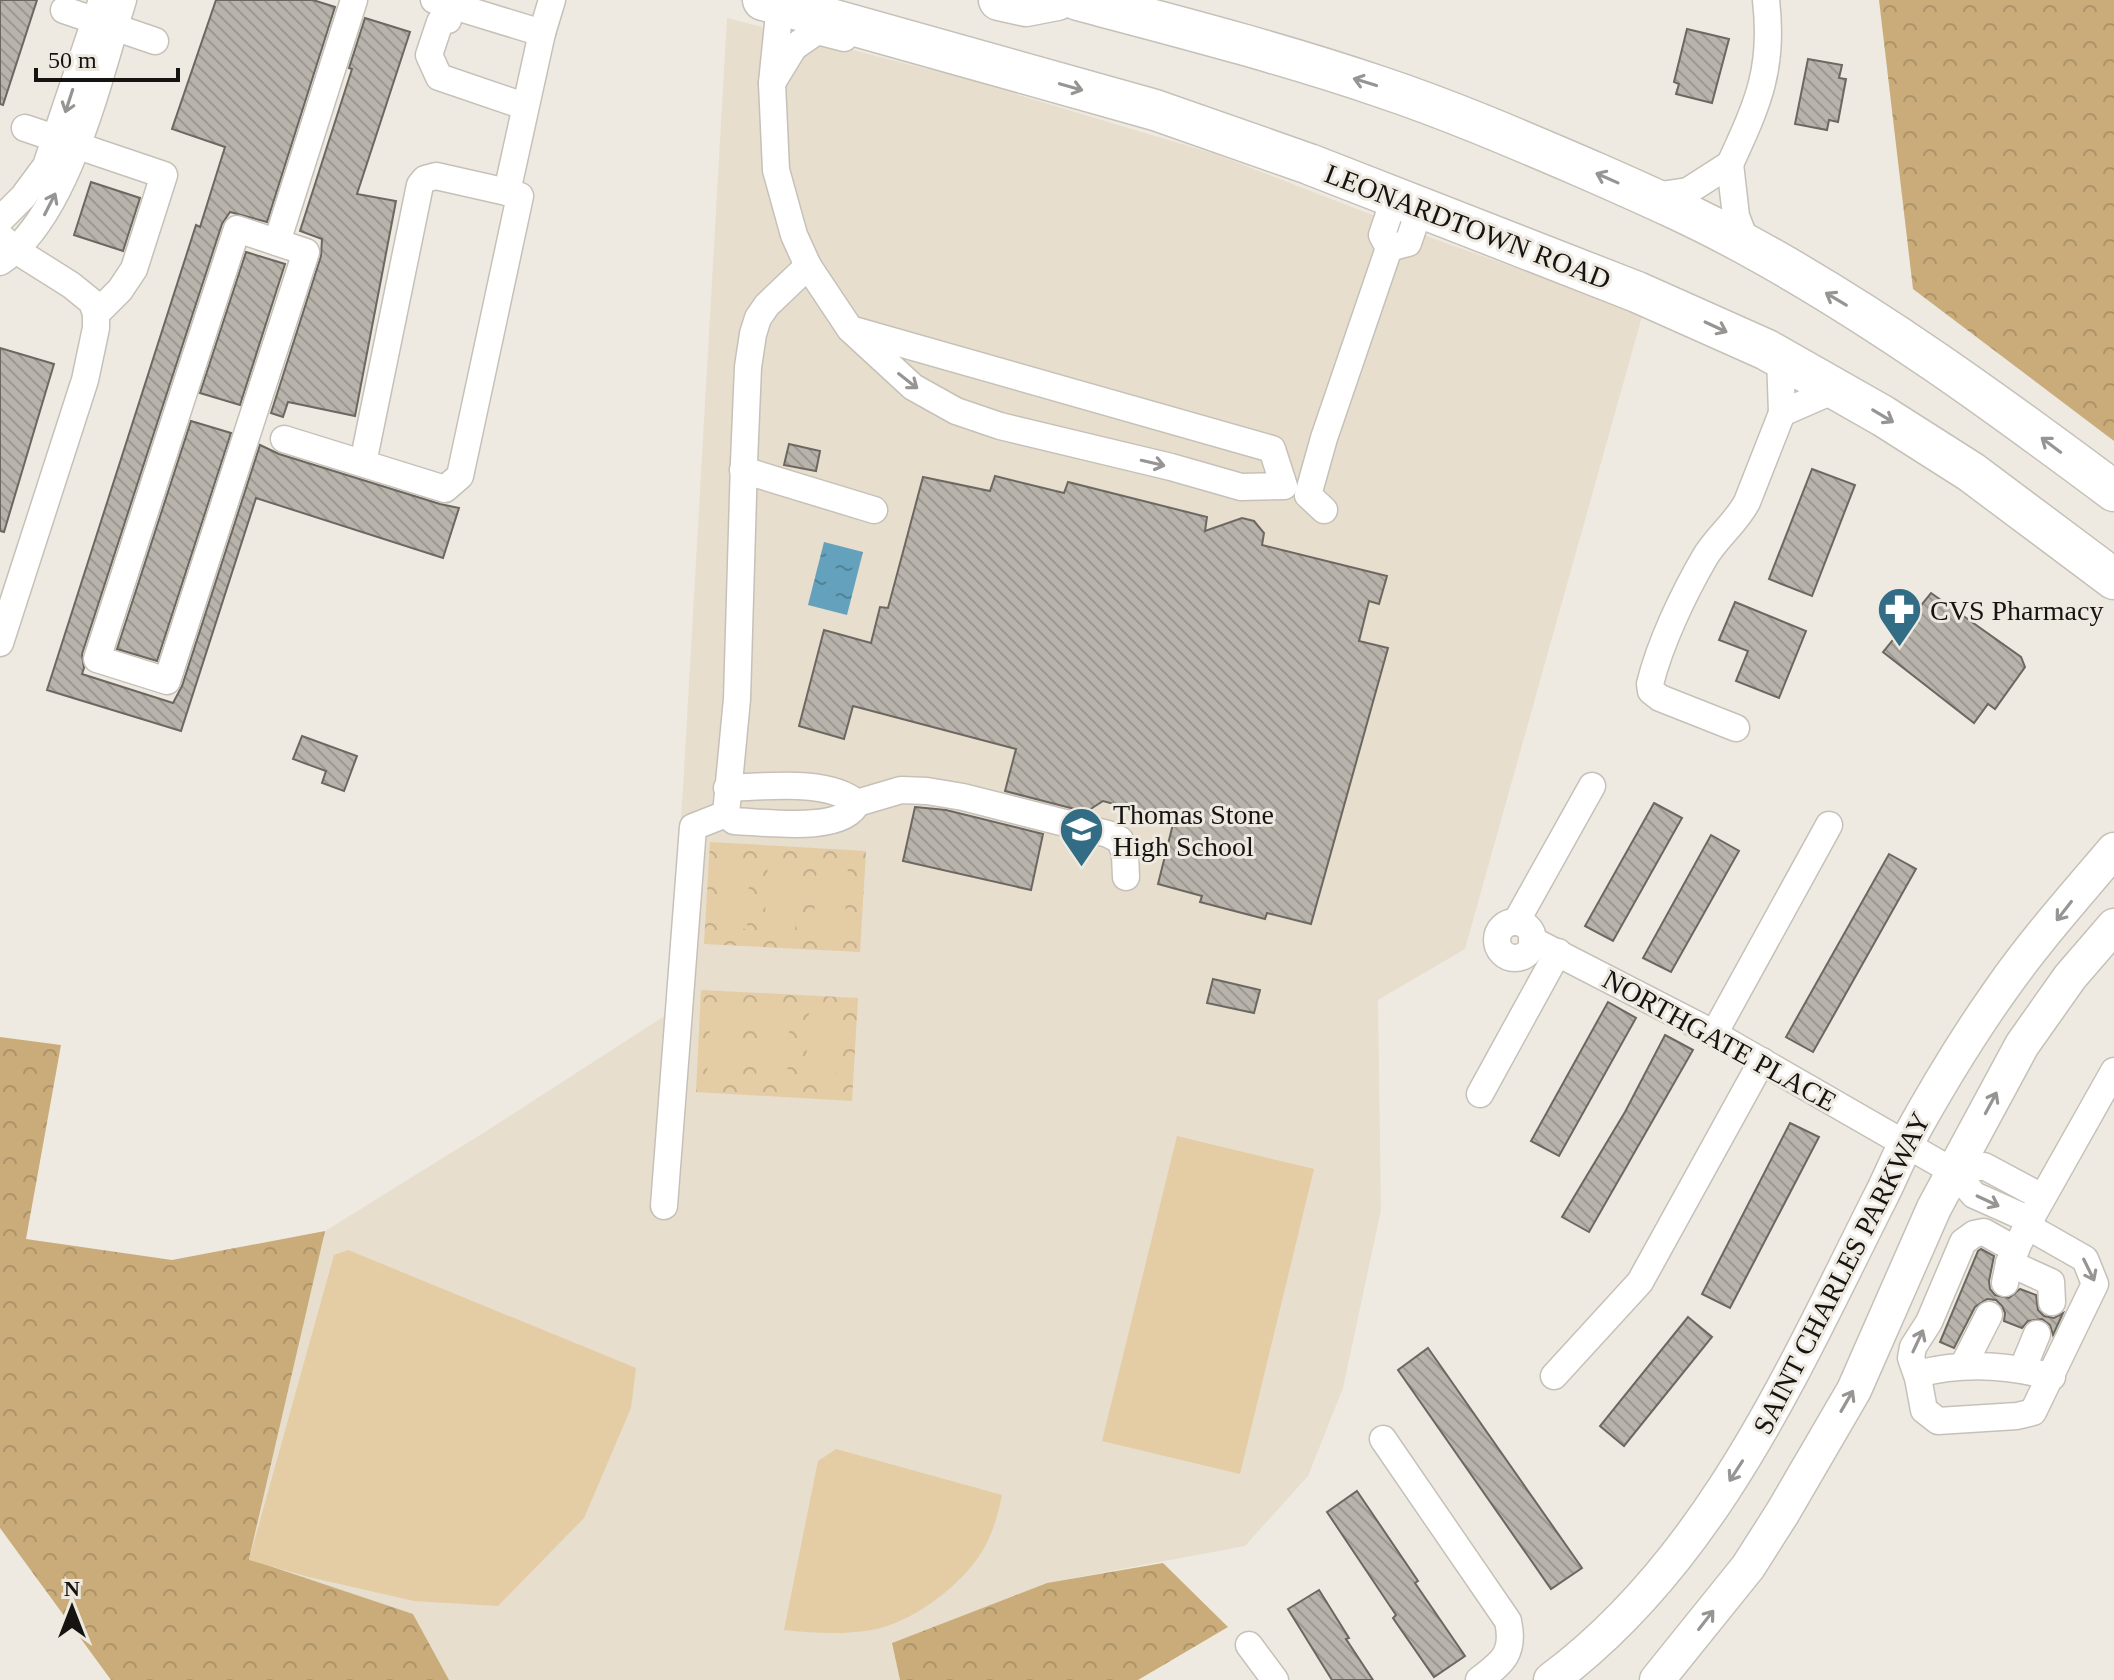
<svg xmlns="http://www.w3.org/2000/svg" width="2114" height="1680" viewBox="0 0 2114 1680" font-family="Georgia,serif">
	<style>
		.built { fill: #e7dece }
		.forest { fill: url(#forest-crowns) }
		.park { fill: url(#park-crowns) }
		.pitch { fill: #e4cca5 }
		.water { fill: url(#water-ripples) }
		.building { fill: url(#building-back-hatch); stroke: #6c6861; stroke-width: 2 }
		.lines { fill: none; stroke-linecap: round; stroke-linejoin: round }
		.minor-casing { stroke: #c6c1b8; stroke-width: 29 }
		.major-casing { stroke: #c6c1b8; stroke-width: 37 }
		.highway-casing { stroke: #c6c1b8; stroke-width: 43 }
		.minor { stroke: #fff; stroke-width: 26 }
		.major { stroke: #fff; stroke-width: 34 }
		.highway { stroke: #fff; stroke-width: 40 }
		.oneway { stroke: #969594 }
		.labels { text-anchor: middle; stroke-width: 6; stroke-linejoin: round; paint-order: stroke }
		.street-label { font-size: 28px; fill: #161411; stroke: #efeae1 }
		.poi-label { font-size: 28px; fill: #161411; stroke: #efeae1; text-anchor: start }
	</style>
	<defs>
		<pattern id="forest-crowns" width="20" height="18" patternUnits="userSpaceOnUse" patternTransform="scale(2)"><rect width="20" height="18" fill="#c9ac7a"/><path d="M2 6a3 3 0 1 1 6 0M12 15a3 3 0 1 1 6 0" fill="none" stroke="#ac9368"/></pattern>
		<pattern id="park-crowns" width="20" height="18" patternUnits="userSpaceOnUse" patternTransform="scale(2)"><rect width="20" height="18" fill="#e4cca5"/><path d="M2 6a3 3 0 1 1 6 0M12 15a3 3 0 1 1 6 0" fill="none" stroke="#c3ae8d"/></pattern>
		<pattern id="water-ripples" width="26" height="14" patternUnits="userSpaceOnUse" patternTransform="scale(2)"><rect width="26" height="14" fill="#64a1bc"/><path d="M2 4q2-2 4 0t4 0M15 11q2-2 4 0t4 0" fill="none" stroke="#518297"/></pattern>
		<pattern id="building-back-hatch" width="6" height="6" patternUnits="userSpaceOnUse" patternTransform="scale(2)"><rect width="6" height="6" fill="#b8b3ab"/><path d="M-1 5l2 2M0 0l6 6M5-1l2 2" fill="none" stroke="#9d9992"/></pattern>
	</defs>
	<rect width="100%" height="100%" fill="#efeae1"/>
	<path class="built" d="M727 18 959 77 1215 154 1440 241 1643 313 1465 949 1378 1000 1381 1210 1343 1388 1308 1476 1245 1546 1047 1583 892 1643 900 1680H449L413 1614 238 1568 325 1231 488 1130 666 1015 683 788Z"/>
	<g class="forest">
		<path d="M1879 0H2114V441L1913 289Z"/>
		<path d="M0 1037 61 1045 26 1239 172 1260 325 1231 249 1559 413 1614 449 1680H111L0 1528Z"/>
		<path d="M1163 1563 1228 1627 1138 1680H900L892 1643 1047 1583Z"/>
	</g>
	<g class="park">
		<path d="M710 842 866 851 860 952 704 944Z"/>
		<path d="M701 990 858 998 852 1101 696 1092Z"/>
	</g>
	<g class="pitch">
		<path d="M719 859 750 861 747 929 716 927Z"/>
		<path d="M768 863 799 865 795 932 764 931Z"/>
		<path d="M817 865 848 867 844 934 813 933Z"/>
		<path d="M711 1008 742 1010 738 1077 707 1075Z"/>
		<path d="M759 1010 790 1012 787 1080 756 1078Z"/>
		<path d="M809 1013 840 1015 836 1082 805 1081Z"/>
		<path d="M1177 1136 1314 1169 1240 1474 1102 1441Z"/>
		<path d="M348 1250 636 1368 631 1408 584 1518 498 1606 414 1601 309 1577 249 1560 334 1255Z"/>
		<path d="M836 1449 1002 1495C998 1514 992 1537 981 1553 961 1586 910 1624 871 1630 842 1635 814 1633 784 1630L818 1461Z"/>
	</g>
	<path class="water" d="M824 542 863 552 847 615 808 605Z"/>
	<g class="building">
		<path d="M0 0H37L3 105 0 104Z"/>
		<path d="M216 0H313L335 7 267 222 230 212 222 224 82 654 84 668 82 674 173 703 182 686 260 445 279 454 440 504 459 508 443 558 256 498 181 731 47 690 196 225 200 227 225 147 172 129Z"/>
		<path d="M365 18 410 32 357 194 396 201 355 416 288 402 283 417 271 413 321 256 322 239 300 231 352 69 349 68Z"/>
		<path d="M1687 29 1729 39 1712 103 1676 94 1679 84 1674 82Z"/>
		<path d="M1808 59 1842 65 1839 78 1846 79 1838 122 1829 120 1827 130 1795 124Z"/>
		<path d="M91 182 140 198 123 251 74 235Z"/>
		<path d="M246 252 285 264 240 405 200 393Z"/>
		<path d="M0 348 54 364 4 532 0 531Z"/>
		<path d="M191 421 231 433 157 661 117 649Z"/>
		<path d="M789 444 820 451 816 471 784 465Z"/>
		<path d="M1812 469 1855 485 1812 596 1769 579Z"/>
		<path d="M995 476 1064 493 1068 482 1207 517 1205 531 1242 518 1254 521 1264 533 1262 545 1387 576 1379 604 1369 601 1359 641 1388 648 1311 924 1267 913 1265 919 1200 902 1202 896 1158 884 1174 820 1103 801 1086 812 1005 791 1016 749 853 706 844 739 799 726 824 630 871 643 880 607 888 608 923 477 990 491Z"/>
		<path d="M1931 593 2021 657 2025 667 1995 709 1988 704 1974 723 1883 652Z"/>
		<path d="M1735 602 1806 631 1779 698 1736 681 1748 651 1719 640Z"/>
		<path d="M302 736 357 756 344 791 322 783 326 771 293 759Z"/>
		<path d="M1654 803 1682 818 1613 941 1585 926Z"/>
		<path d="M915 807 946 810 1043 834 1031 890 903 861Z"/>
		<path d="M1711 835 1739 851 1671 972 1643 958Z"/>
		<path d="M1889 854 1916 869 1813 1052 1786 1037Z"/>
		<path d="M1213 979 1260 990 1254 1013 1207 1003Z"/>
		<path d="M1608 1002 1636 1018 1559 1156 1531 1141Z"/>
		<path d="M1665 1035 1693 1050 1589 1232 1562 1217 1625 1112Z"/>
		<path d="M1790 1123 1819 1137 1730 1308 1702 1294Z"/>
		<path d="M1981 1249 1994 1256 1989 1281 1990 1289 1995 1295 2009 1298 2020 1289 2036 1295 2038 1310 2044 1316 2054 1318 2063 1313 2053 1335 2050 1325 2042 1319 2028 1321 2022 1328 2004 1321 2005 1313 2002 1306 1996 1300 1987 1299 1975 1307 1954 1348 1940 1342 1978 1251Z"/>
		<path d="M1688 1317 1712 1337 1624 1446 1600 1426Z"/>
		<path d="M1428 1348 1582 1568 1551 1589 1398 1370Z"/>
		<path d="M1357 1491 1418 1581 1415 1583 1465 1656 1434 1677 1393 1618 1396 1615 1327 1512Z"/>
		<path d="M1319 1590 1349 1638 1346 1639 1373 1680H1332L1288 1609Z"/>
	</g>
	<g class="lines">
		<defs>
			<g id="minor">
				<path d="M780 4 772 83 794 47 817 31 844 38"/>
				<path d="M64 10 155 41"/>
				<path d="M448 20 440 22 429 55 439 77 524 106"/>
				<path d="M542 33 552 0"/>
				<path d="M772 83 776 170 794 235 808 266 850 329 913 387 956 411 1000 426 1171 467 1241 487 1284 486 1272 449 850 329"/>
				<path d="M25 128 164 175 134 269 120 290 96 314"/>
				<path d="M1730 164C1758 103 1774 69 1766 0"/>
				<path d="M1654 196 1688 191 1730 164 1736 216 1747 245"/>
				<path d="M0 220 23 197 46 166 102 0"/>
				<path d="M237 229 306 252 167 681 97 659Z"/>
				<path d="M0 236 17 251 71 285 92 302 96 314V328L85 380 0 643"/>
				<path d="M277 242 354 0"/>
				<path d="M1389 248 1408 243 1420 208"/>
				<path d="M0 262C68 217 99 77 123 0"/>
				<path d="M808 266 767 305 758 318 753 334 748 367 744 462 737 699 726 814 734 821C764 822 843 834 857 803"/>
				<path d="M1780 357 1782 413 1837 389"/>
				<path d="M284 439 445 489 460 476 520 196 507 192 542 33 434 0"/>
				<path d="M363 463 420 185 425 179 436 176 507 192"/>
				<path d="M743 470 874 510"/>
				<path d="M1324 510 1308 495 1324 438 1389 248 1382 235 1394 199"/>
				<path d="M1736 728 1660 698 1651 691 1650 684C1660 643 1684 593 1705 557 1717 537 1736 523 1747 502L1782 413"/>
				<path d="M727 788C764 787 827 778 857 803L901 790 927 791 963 797 1108 834 1120 840 1125 854 1126 877"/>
				<path d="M1516 922 1592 786"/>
				<circle cx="1515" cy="940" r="18"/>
				<path d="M1532 940 1709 1031 1954 1172 1974 1195 2030 1220"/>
				<path d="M1714 1034 1829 825"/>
				<path d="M1480 1094 1558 952"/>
				<path d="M1954 1172 1984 1166 2042 1197"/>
				<path d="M664 1206 693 827 726 814"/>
				<path d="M2016 1250 1984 1232 1974 1234 1963 1242 1929 1322 1913 1347 1911 1358 1918 1378 1924 1410 1938 1421 2017 1416 2033 1412 2095 1284 2085 1259 2027 1226"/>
				<path d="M2009 1263 2051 1282 2052 1302"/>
				<path d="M2005 1283 2009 1263 2030 1220 2114 1071"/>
				<path d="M1963 1366 1989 1315"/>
				<path d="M2023 1368 2037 1334"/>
				<path d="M1917 1374C1963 1362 2006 1364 2052 1377"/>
				<path d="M1554 1376 1640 1282 1762 1061"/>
				<path d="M1383 1439 1508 1621C1515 1653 1503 1662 1479 1680"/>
				<path d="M1249 1645 1275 1680"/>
			</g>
			<g id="major">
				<path d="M1551 1680C1711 1561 1792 1372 1879 1200 1889 1181 1897 1160 1908 1140 1936 1089 1966 1039 2000 991 2034 942 2075 896 2114 850"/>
				<path d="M1657 1680 1748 1567 1783 1512 1854 1390 1934 1208 2022 1045 2070 977 2114 926"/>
			</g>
			<g id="highway">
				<path d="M763 0 1155 110 1309 164 1637 292 1767 350 1883 416 1971 472 2114 579"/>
				<path d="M999 0 1026 6 1057 0"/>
				<path d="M1078 0C1180 27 1281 53 1381 87 1453 111 1524 142 1594 172 1646 195 1698 218 1747 245 1877 316 1996 403 2114 491"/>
			</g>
		</defs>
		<use href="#minor" class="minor-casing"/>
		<use href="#major" class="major-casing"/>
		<use href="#highway" class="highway-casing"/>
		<use href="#minor" class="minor"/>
		<use href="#major" class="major"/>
		<use href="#highway" class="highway"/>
	</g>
	<defs><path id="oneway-shaft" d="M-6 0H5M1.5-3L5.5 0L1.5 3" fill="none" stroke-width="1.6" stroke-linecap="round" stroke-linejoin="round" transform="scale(2)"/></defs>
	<g class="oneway">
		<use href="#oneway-shaft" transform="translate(1365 82) rotate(-163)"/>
		<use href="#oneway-shaft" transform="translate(1071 87) rotate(16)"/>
		<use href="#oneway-shaft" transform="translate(69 101) rotate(108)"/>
		<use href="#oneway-shaft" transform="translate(1607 178) rotate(-156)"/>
		<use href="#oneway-shaft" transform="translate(50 204) rotate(-63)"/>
		<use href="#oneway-shaft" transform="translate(1836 299) rotate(-149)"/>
		<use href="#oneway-shaft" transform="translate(1716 327) rotate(25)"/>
		<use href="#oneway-shaft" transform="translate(908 381) rotate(38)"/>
		<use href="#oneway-shaft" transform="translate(1883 416) rotate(31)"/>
		<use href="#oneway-shaft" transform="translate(2051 445) rotate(-143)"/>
		<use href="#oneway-shaft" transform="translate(1153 463) rotate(13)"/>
		<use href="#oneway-shaft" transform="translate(2064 911) rotate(128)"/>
		<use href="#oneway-shaft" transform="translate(1991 1103) rotate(-62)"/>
		<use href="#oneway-shaft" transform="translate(1988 1201) rotate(25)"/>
		<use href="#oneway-shaft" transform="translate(2089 1270) rotate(64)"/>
		<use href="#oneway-shaft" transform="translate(1918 1341) rotate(-65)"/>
		<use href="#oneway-shaft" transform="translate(1847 1401) rotate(-60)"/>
		<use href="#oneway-shaft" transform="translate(1736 1471) rotate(123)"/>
		<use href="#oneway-shaft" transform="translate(1706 1620) rotate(-52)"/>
	</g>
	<defs>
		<symbol id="pharmacy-pin" viewBox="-11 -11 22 30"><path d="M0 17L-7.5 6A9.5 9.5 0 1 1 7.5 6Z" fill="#326d85" stroke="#efeae1"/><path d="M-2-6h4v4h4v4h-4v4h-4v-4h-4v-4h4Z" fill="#fff"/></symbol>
		<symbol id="school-pin" viewBox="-11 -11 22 30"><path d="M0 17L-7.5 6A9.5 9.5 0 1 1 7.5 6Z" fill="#326d85" stroke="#efeae1"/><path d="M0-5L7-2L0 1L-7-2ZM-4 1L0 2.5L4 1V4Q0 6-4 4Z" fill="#fff"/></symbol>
	</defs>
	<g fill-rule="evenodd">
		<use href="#pharmacy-pin" x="1874" y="584" width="51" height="69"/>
		<use href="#school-pin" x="1056" y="804" width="51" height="69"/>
	</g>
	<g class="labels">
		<g class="street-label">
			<text transform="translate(1468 226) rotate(21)" y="10">LEONARDTOWN ROAD</text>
			<text transform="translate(1720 1040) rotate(29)" y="10">NORTHGATE PLACE</text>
			<text transform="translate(1841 1273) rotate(-63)" y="10">SAINT CHARLES PARKWAY</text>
		</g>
		<g class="poi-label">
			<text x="1930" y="620">CVS Pharmacy</text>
			<text x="1113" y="824">Thomas Stone<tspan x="1113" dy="32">High School</tspan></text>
		</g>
	</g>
	<g transform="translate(72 1608)" stroke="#efeae1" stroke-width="6" paint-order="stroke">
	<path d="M0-6L14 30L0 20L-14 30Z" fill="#161411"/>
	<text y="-12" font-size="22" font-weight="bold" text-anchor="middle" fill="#161411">N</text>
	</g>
	<path d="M36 68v12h142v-12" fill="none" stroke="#161411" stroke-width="4"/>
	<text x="48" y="68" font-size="24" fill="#161411" stroke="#efeae1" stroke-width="6" paint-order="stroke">50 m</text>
</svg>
